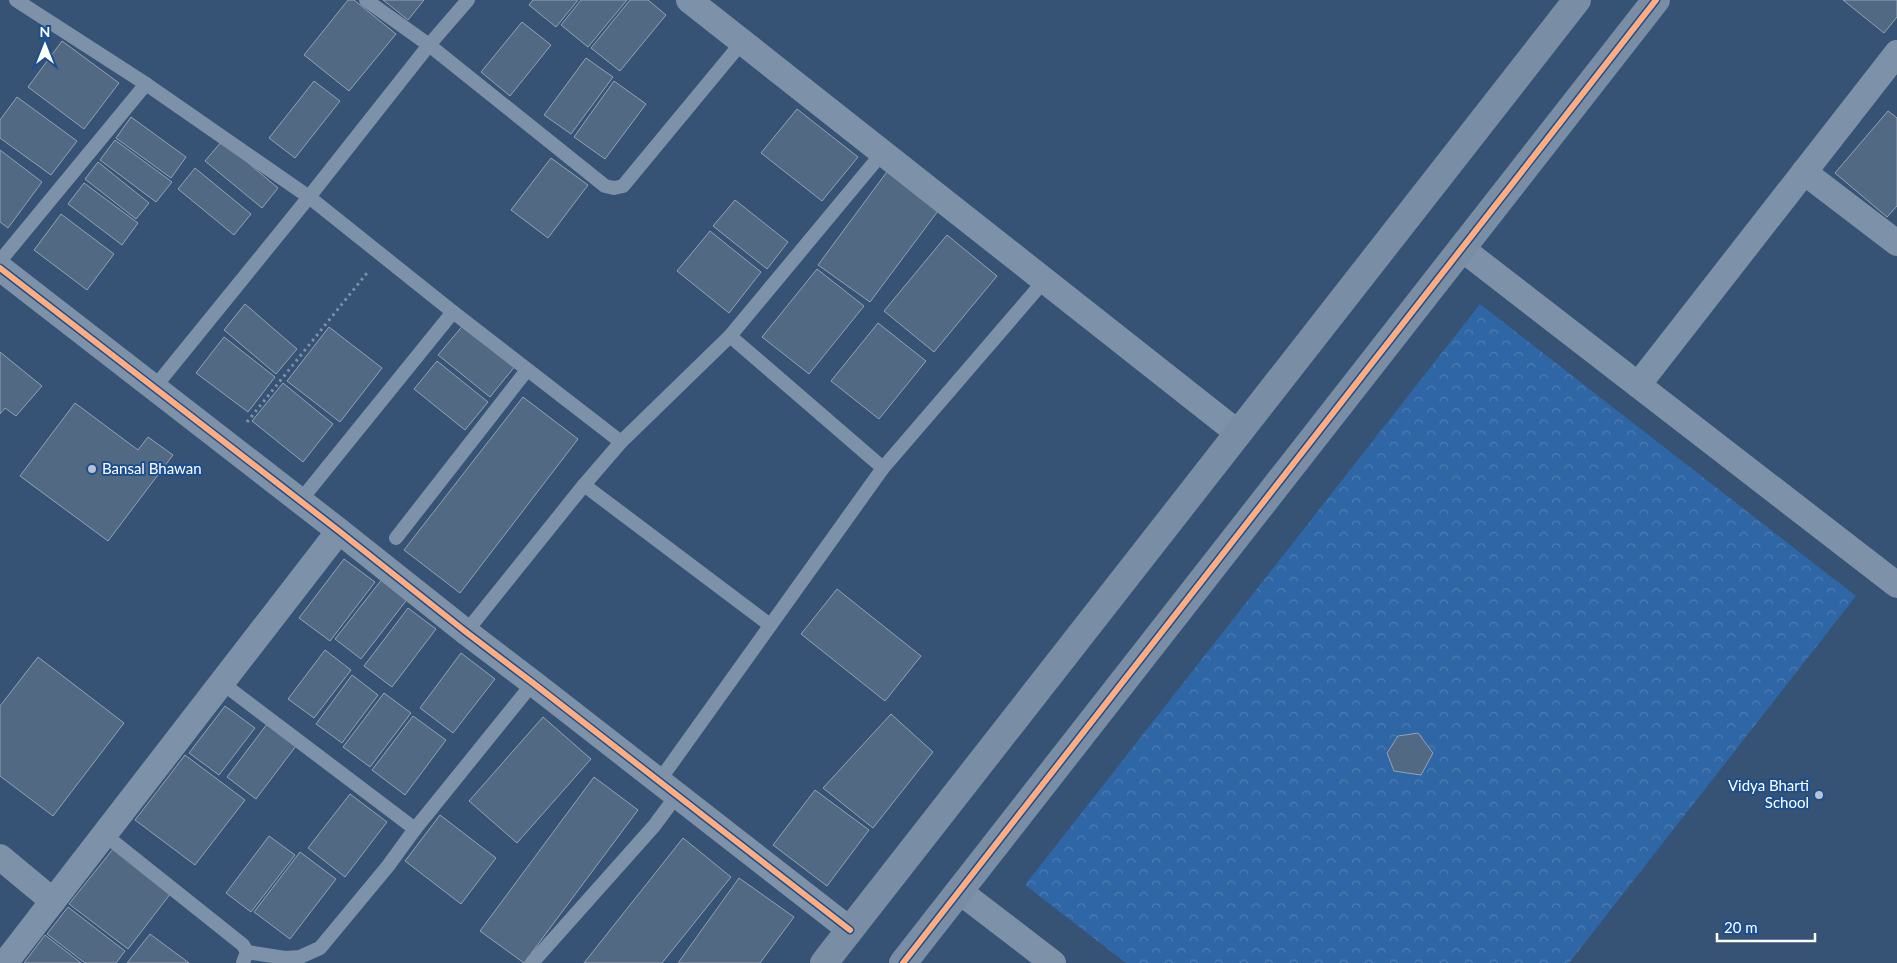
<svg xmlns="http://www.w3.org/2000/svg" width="1897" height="963" viewBox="0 0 1897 963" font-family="Lato,sans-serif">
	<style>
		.forest { fill: url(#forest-crowns) }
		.building { fill: #526984; stroke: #92a2b6 }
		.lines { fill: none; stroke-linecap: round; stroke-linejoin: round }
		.path { stroke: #7d92a8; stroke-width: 3; stroke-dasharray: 2.5 4; stroke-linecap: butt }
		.lane { stroke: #7d92a8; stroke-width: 14 }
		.street { stroke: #7d92a8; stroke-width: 26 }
		.secondary { stroke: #798da4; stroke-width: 28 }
		.cycleway-casing { stroke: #1b4f8f; stroke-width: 9 }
		.cycleway { stroke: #ffac80; stroke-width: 6 }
		.poi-dot { fill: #b9c2ce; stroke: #1b4f8f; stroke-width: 2 }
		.labels { text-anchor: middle; stroke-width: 4; stroke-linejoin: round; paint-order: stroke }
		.poi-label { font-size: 15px; fill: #fff; stroke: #1b4f8f; text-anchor: start }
	</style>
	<defs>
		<pattern id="forest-crowns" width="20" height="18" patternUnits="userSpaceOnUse" patternTransform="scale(1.25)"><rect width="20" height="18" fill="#2f66a5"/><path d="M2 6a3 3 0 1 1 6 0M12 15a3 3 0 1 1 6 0" fill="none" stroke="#4e7db2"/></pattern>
	</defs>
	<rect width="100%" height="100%" fill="#365274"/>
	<path class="forest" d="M1480 304 1856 596 1569 963H1126L1025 885Z"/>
	<g class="building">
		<path d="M348 0H354L396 34 349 91 304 55Z"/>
		<path d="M383 0H424L408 20Z"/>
		<path d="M533 0H578L556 27 529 5Z"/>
		<path d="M581 0H627L588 47 561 25Z"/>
		<path d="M630 0H648L666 15 620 71 591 48Z"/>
		<path d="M1843 0H1897V17L1884 33Z"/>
		<path d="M522 22 551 45 510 96 481 72Z"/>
		<path d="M62 41 119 83 84 129 28 87Z"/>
		<path d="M586 58 613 77 571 134 544 115Z"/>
		<path d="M314 81 340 101 295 158 269 138Z"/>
		<path d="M614 81 646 104 605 159 574 137Z"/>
		<path d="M17 97 77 141 51 175 0 138V120Z"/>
		<path d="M797 109 858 157 822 201 761 153Z"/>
		<path d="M1888 111 1897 118V206L1887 217 1835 173Z"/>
		<path d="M131 117 186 157 171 178 116 138Z"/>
		<path d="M115 140 172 182 156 202 100 160Z"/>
		<path d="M222 141 278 188 262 208 205 161Z"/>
		<path d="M0 150 42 182 8 228 0 222Z"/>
		<path d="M551 158 588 185 548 238 511 210Z"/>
		<path d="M98 162 149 203 136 219 85 179Z"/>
		<path d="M195 168 251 214 234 235 178 189Z"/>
		<path d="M889 169 941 207 870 302 818 265Z"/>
		<path d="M84 183 138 223 122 245 68 204Z"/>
		<path d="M735 200 788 242 767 269 713 226Z"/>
		<path d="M61 214 114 254 87 290 34 250Z"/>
		<path d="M710 231 761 272 729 313 677 271Z"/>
		<path d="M947 235 997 276 934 352 884 311Z"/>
		<path d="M817 269 864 306 809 374 762 337Z"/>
		<path d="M245 304 297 349 276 374 224 330Z"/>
		<path d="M465 323 516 365 490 397 438 355Z"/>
		<path d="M878 323 926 361 879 419 831 381Z"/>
		<path d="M329 327 382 368 340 422 287 381Z"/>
		<path d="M224 337 275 377 248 412 196 373Z"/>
		<path d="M0 352 42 386 16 416 5 408 0 414Z"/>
		<path d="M437 361 488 402 465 430 414 389Z"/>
		<path d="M283 383 333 424 303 462 252 421Z"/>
		<path d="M523 397 578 439 460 593 404 550Z"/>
		<path d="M75 403 138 450 148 437 173 455 108 541 20 476Z"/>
		<path d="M344 559 375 582 330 641 299 618Z"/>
		<path d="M383 578 409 597 361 659 335 639Z"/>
		<path d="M837 589 921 656 885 701 801 634Z"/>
		<path d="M408 608 436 629 392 687 364 666Z"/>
		<path d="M325 650 351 670 314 718 288 699Z"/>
		<path d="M461 653 495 679 453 733 420 708Z"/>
		<path d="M38 657 124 723 53 816 0 776V706Z"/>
		<path d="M352 675 378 695 342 743 316 724Z"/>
		<path d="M384 693 411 713 370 767 343 747Z"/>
		<path d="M225 706 255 728 219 775 189 753Z"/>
		<path d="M891 714 933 752 873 828 823 788Z"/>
		<path d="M413 716 446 740 405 795 372 770Z"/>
		<path d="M543 717 591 759 517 843 469 801Z"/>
		<path d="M267 724 296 746 256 799 227 777Z"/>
		<path d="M1418 733 1433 753 1421 775 1394 771 1387 753 1398 736Z"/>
		<path d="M185 755 245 800 195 865 135 820Z"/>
		<path d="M594 777 638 810 524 963 480 931Z"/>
		<path d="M815 790 869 830 827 886 773 845Z"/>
		<path d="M350 794 387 822 345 877 308 848Z"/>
		<path d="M440 815 496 858 461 904 405 861Z"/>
		<path d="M269 836 295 855 251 912 226 893Z"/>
		<path d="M683 838 731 877 662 963H584Z"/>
		<path d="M113 849 171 893 128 949 69 904Z"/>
		<path d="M300 852 336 879 290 939 254 912Z"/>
		<path d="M739 878 794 917 760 963H678Z"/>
		<path d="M68 907 125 951 116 963H85L47 934Z"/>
		<path d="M150 934 189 963H127Z"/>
		<path d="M45 935 81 963H24Z"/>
	</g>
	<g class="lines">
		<path class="path" d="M247 422 367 273"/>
		<g class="lane">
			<path d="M16 0 146 84"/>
			<path d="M366 0 429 45 605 186 614 188 623 186 743 41"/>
			<path d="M883 152 730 336 883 468"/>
			<path d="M0 261 146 84 309 197 453 312 300 501"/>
			<path d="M453 312 621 442"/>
			<path d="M154 388 309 197 429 45 468 0"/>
			<path d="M584 485 621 442 730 336"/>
			<path d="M396 538 527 370"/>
			<path d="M466 632 584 485 770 625"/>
			<path d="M222 683 415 829 533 683"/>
			<path d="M659 781 883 468 1044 281"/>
			<path d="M105 835 243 945 247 952 243 963"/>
			<path d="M247 952 285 958 300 957 320 948 388 866 415 829"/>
			<path d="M532 963 654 826 677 795"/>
		</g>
		<g class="street">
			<path d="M689 0 1238 433"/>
			<path d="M1804 172 1897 243"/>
			<path d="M1461 248 1897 585"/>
			<path d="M0 268 339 531 466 632 533 683 850 930"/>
			<path d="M1638 385 1897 53"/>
			<path d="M0 857 53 901"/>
			<path d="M959 891 1053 963"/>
			<path d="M5 963 339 531"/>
		</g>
		<g class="secondary">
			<path d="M824 963 1577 0"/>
			<path d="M903 963 1656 0"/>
		</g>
		<defs>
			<g id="cycleway">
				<path d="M0 268 339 531 466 632 533 683 850 930"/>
				<path d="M903 963 1656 0"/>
			</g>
		</defs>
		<use href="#cycleway" class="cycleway-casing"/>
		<use href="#cycleway" class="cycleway"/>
	</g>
	<g class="poi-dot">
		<circle cx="92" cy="469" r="5"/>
		<circle cx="1819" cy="795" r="5"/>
	</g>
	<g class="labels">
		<g class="poi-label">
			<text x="102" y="474">Bansal Bhawan</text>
			<text x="1809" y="791" text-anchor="end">Vidya Bharti<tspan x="1809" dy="17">School</tspan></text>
		</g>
	</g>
	<g transform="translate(45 45)" stroke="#1b4f8f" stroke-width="4" paint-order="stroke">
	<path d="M0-4L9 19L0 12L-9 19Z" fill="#ffffff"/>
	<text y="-8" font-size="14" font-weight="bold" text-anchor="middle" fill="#ffffff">N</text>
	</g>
	<path d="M1717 933v8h98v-8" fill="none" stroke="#ffffff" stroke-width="2.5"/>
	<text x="1724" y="933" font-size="15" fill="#ffffff" stroke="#1b4f8f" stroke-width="4" paint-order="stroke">20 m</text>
</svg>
